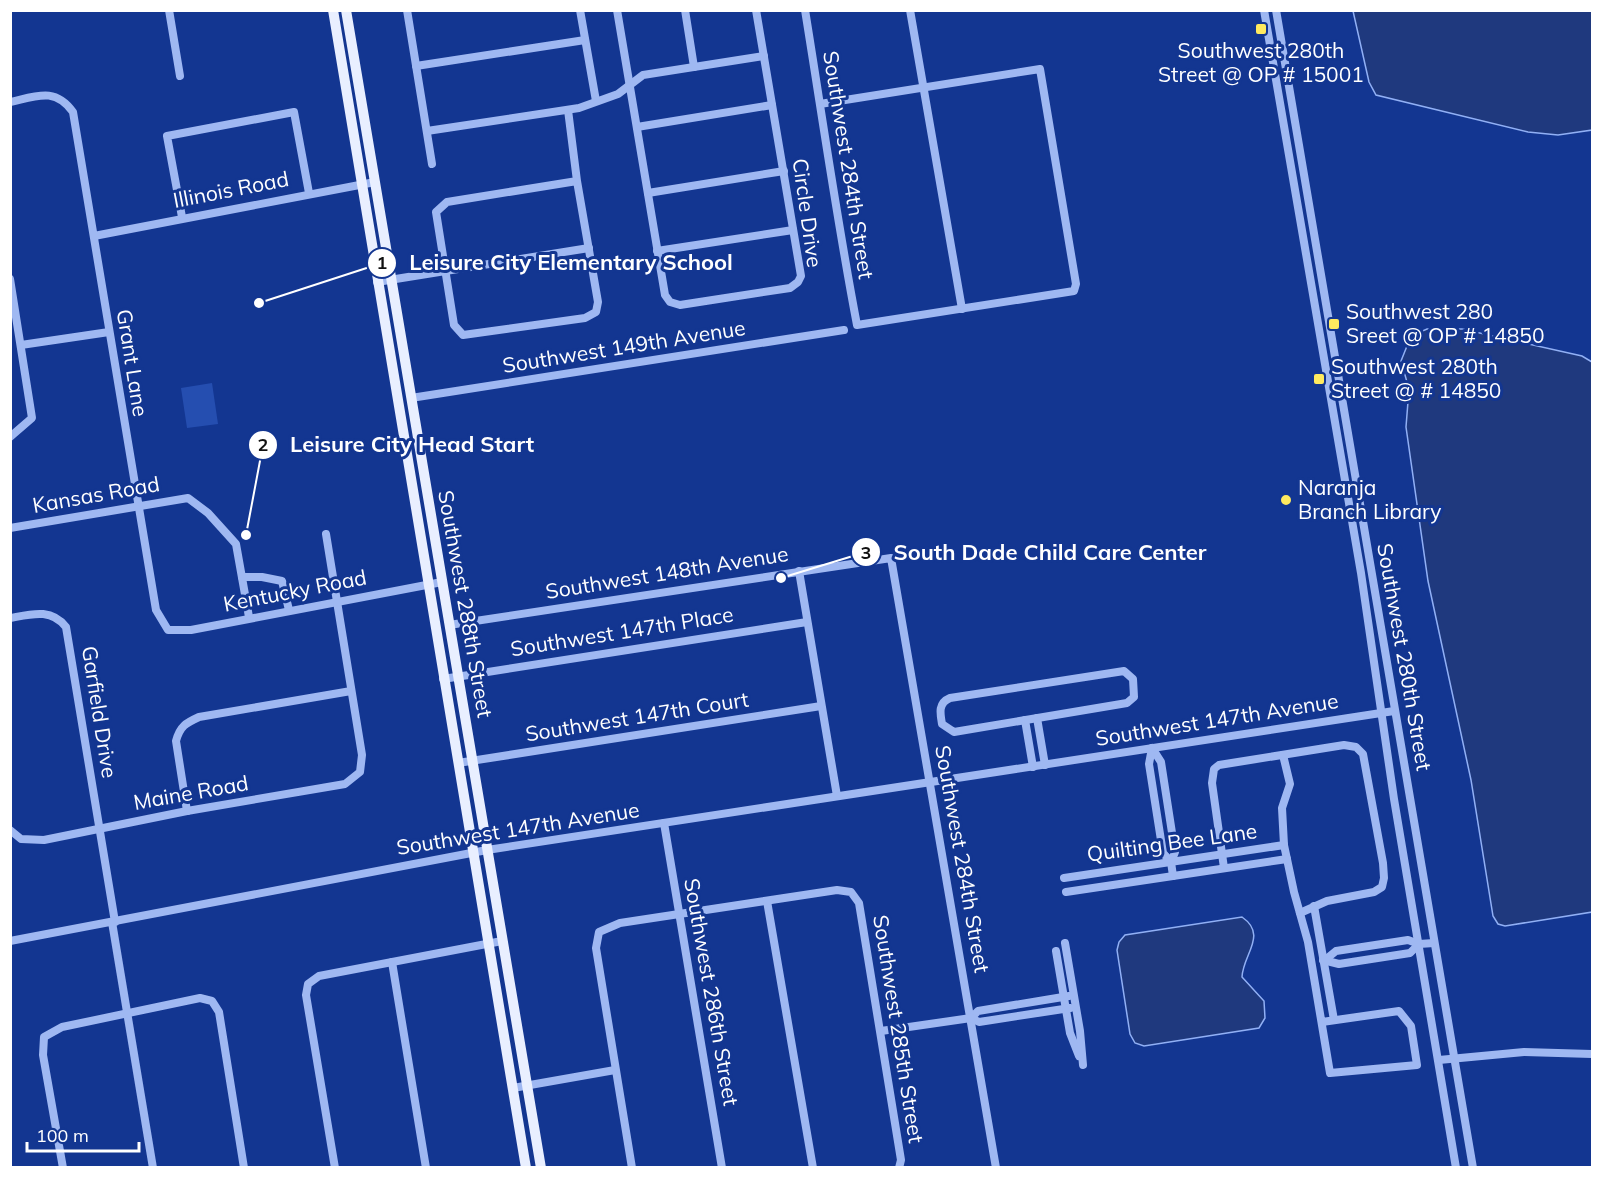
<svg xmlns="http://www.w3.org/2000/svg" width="1603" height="1178" viewBox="0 0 1603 1178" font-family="Mulish,sans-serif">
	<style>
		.green { fill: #254eb0 }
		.water { fill: #1f397e; stroke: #91b0f5; stroke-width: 1.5 }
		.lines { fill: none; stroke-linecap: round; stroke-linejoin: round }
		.minor { stroke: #9fb8f2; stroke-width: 8 }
		.major { stroke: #e9efff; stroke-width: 10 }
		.poi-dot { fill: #ffea5f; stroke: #133691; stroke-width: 2 }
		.labels { text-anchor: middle; stroke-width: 6; stroke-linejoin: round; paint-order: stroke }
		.poi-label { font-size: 21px; fill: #fff; stroke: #133691; text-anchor: start }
		.street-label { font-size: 21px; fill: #fff; stroke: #133691 }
		.leader { fill: none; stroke: #fff; stroke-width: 2 }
		.callout-dot { fill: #fff; stroke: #133691; stroke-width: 2 }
		.mark-label { font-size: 18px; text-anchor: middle; font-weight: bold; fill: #111 }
		.callout-label { font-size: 22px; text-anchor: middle; font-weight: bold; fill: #fff; stroke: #133691; stroke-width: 6; stroke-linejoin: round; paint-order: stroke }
	</style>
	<rect width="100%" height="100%" fill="#133691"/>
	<path class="green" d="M212 383 218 424 187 428 181 388Z"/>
	<g class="water">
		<path d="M1353 11H1592V130L1558 135 1528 132 1376 95 1369 82Z"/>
		<path d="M1427 329H1462L1582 356 1592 362V912L1505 926 1498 924 1493 916 1471 780 1428 581 1406 427 1409 389 1401 361 1411 336Z"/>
		<path d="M1242 917C1268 935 1243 954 1242 977L1264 1001 1265 1018 1259 1028 1144 1046 1135 1043 1130 1034 1117 950 1119 942 1125 935Z"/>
	</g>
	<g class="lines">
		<g class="minor">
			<path d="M169 10 180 76"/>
			<path d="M407 10 432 164"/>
			<path d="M580 10 596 101"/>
			<path d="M617 10 665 295 670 302 680 305 790 288 798 282 801 276 756 10"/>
			<path d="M685 10 694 67"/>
			<path d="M805 10C822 115 837 221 857 325L1074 291 1076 284 1040 69 820 104"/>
			<path d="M910 10 962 309"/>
			<path d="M1264 10 1361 573 1394 799 1456 1168"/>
			<path d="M1276 10 1473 1168"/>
			<path d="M416 66 585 40"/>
			<path d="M10 102C37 96 55 87 73 112L156 610 168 630H191L442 582"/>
			<path d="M568 110 577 181 598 302 596 312 585 318 463 335 454 325 436 212 447 202 577 181"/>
			<path d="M637 127 772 105"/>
			<path d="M427 131 579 108 618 94 643 75 764 56"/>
			<path d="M648 193 784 171"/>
			<path d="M182 217 167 136 294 112 309 193"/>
			<path d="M94 236 375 182"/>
			<path d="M657 251 793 230"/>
			<path d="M10 279 32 418 10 437"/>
			<path d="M377 282 589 248"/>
			<path d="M21 345 109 332"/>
			<path d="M411 398 844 330"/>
			<path d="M10 528 188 498 208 513 236 544 249 617"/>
			<path d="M799 571 837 796"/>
			<path d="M242 577H262L282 581 289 610"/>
			<path d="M10 618C32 614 51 608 66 627L115 922"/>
			<path d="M449 625 891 558 996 1168"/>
			<path d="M1124 671 1133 679 1134 697 1127 703 954 732 942 724C940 713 938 703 950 698Z"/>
			<path d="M443 679 807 622"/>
			<path d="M1037 718 1045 765"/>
			<path d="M1025 720 1033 767"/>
			<path d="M1152 748 1161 762 1175 852 1171 862 1173 876"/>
			<path d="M1152 748 1149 764 1163 853 1171 862"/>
			<path d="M1283 755 1290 784 1282 808 1284 845 1294 892 1308 942 1330 1073 1417 1065 1411 1026 1399 1011 1322 1022"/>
			<path d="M458 763 821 706"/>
			<path d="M187 811 176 741C180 726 186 723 199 717L351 691"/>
			<path d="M664 823 722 1168"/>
			<path d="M10 830 21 839 44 840 187 811 345 784 360 772 362 755 326 534"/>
			<path d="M1224 868 1212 783 1214 769 1219 765 1344 745 1356 747 1363 754 1383 863 1384 878 1382 887 1374 892 1327 901 1300 913"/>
			<path d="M1064 878 1284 845"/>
			<path d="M1066 892 1287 859"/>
			<path d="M767 901 813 1168"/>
			<path d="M1314 906 1334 1020"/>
			<path d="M112 922 153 1168"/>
			<path d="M10 941 487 850 1394 711"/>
			<path d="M1065 943 1080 1031 1083 1065"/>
			<path d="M1056 951 1070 1033 1079 1056"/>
			<path d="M1323 960 1339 964 1410 953 1419 944"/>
			<path d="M1325 960 1336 951 1408 940 1419 944 1434 943"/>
			<path d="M392 962 426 1168"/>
			<path d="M971 1018 978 1011 1069 996"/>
			<path d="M971 1018 979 1022 1070 1008"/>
			<path d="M881 1031 971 1018"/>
			<path d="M1439 1060 1524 1052 1592 1054"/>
			<path d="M513 1088 615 1070"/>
			<path d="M63 1168 43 1055 44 1037 62 1027 200 998 212 1001 219 1012 244 1168"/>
			<path d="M335 1168 306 995 308 984 319 976 502 941"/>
			<path d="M632 1168 596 948 599 932 620 923 837 890 851 892 859 903 901 1160 899 1168"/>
		</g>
		<g class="major">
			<path d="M333 10 526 1168"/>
			<path d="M346 10 541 1168"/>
		</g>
	</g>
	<g class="poi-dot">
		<rect x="1255" y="23" width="12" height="12" rx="3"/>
		<rect x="1328" y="318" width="12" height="12" rx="3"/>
		<rect x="1313" y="373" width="12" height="12" rx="3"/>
		<circle cx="1286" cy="500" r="6"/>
	</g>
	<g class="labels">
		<g class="poi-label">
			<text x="1261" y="58" text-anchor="middle">Southwest 280th<tspan x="1261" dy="24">Street @ OP # 15001</tspan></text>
			<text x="1346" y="319">Southwest 280<tspan x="1346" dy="24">Sreet @ OP # 14850</tspan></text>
			<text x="1331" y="374">Southwest 280th<tspan x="1331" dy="24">Street @ # 14850</tspan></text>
			<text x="1298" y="495">Naranja<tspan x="1298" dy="24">Branch Library</tspan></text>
		</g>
		<g class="street-label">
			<text transform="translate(848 165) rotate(81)" y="7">Southwest 284th Street</text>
			<text transform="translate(231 190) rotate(-11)" y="7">Illinois Road</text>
			<text transform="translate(807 213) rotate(82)" y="7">Circle Drive</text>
			<text transform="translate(624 347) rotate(-9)" y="7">Southwest 149th Avenue</text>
			<text transform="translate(132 363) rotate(81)" y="7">Grant Lane</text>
			<text transform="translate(96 495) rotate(-10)" y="7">Kansas Road</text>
			<text transform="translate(667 573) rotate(-9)" y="7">Southwest 148th Avenue</text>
			<text transform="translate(295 591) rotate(-11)" y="7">Kentucky Road</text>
			<text transform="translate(465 604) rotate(80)" y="7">Southwest 288th Street</text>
			<text transform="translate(622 632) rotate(-9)" y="7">Southwest 147th Place</text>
			<text transform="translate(1404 657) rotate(80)" y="7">Southwest 280th Street</text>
			<text transform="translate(99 712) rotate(81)" y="7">Garfield Drive</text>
			<text transform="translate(637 717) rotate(-9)" y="7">Southwest 147th Court</text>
			<text transform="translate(1217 720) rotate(-9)" y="7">Southwest 147th Avenue</text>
			<text transform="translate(191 793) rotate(-10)" y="7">Maine Road</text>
			<text transform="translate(518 829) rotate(-9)" y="7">Southwest 147th Avenue</text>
			<text transform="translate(1172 843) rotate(-8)" y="7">Quilting Bee Lane</text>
			<text transform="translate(962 859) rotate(80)" y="7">Southwest 284th Street</text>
			<text transform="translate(711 992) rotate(80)" y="7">Southwest 286th Street</text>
			<text transform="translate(898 1029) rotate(81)" y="7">Southwest 285th Street</text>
		</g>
	</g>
	<path class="leader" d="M259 303L382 263M246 535L263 445M781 578L866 552"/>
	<g class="callout-dot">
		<circle cx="259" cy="303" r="6"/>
		<circle cx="246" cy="535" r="6"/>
		<circle cx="781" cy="578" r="6"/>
		<circle cx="382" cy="263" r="15"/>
		<circle cx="263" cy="445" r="15"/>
		<circle cx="866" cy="552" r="15"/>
	</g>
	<g class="mark-label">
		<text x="382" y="269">1</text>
		<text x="263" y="451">2</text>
		<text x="866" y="559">3</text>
	</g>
	<g class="callout-label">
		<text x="571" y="270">Leisure City Elementary School</text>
		<text x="412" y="452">Leisure City Head Start</text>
		<text x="1050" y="560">South Dade Child Care Center</text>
	</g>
	<rect width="1603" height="1178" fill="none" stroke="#ffffff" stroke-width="24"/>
	<path d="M27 1142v9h112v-9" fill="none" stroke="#ffffff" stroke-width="3"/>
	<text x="36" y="1142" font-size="18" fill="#ffffff" stroke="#133691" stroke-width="4.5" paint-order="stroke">100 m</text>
</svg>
